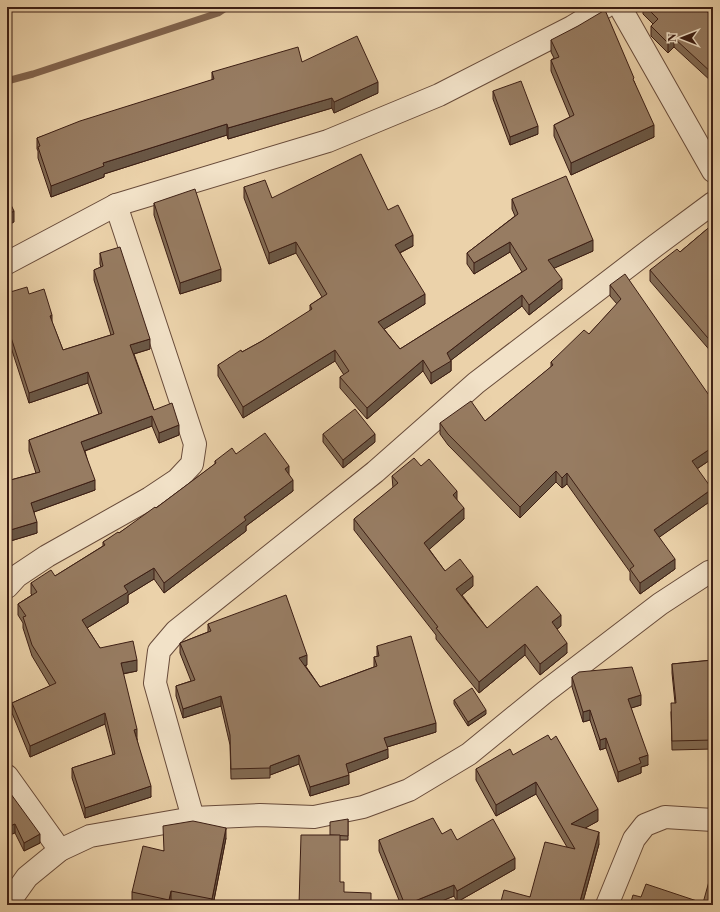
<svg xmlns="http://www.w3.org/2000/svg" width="720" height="912" viewBox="0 0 720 912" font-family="'Libre Bodoni',serif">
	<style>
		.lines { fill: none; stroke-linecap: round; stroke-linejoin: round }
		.stream { stroke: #82654f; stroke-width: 7 }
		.street-casing { stroke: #684b3a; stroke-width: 24 }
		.street { stroke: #f2e2c8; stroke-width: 22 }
		.wall { fill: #826b54; stroke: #3c1e14 }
		.shaded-wall { fill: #6a5745; stroke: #3c1e14 }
		.building { fill: #977c62; stroke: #3c1e14 }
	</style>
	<rect width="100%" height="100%" fill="#ebd2aa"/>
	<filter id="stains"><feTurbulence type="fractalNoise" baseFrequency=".005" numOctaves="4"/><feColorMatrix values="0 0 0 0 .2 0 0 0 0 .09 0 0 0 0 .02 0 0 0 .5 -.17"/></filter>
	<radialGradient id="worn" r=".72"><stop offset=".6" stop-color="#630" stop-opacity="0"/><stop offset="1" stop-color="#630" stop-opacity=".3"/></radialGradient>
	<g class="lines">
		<path class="stream" d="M7 81 33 74 218 13 227 7"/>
		<defs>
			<g id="street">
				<path d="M620 7 713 171"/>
				<path d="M7 263 116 205 328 141 439 95 572 27 605 7"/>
				<path d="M7 587 17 576 47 556 150 498 177 480 192 464 195 444 116 205"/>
				<path d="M7 776 60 850"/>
				<path d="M193 818 155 683 159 651 176 631 375 472 476 383 655 246 713 203"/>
				<path d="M7 905 27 877 60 850 90 836 193 818 260 815 314 817 363 807 409 790 469 754 545 692 660 604 709 572 713 571"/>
				<path d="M607 905 634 839 645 825 665 817 713 820"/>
			</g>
		</defs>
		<use href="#street" class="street-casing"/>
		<use href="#street" class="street"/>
	</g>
	<g class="wall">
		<path d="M643 7H709V13L713 17V99L709 96V86L712 82 674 47 668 53 651 36V26L653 24 643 14Z"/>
		<path d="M551 40 634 81 654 137 571 175 554 136V125L570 117 551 71V60L554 58 551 52Z"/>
		<path d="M302 62 378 93 334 113 332 108 228 139 227 135 104 174V177L51 197 38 158V151L37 149V138L212 80V72Z"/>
		<path d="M493 91 538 134 510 145 493 99Z"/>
		<path d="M244 187 272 198 388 210 413 246 400 253 425 304 384 329 400 349 522 272 510 252 474 274 467 264V253L515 216 512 209V199L593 251 554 268 562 289 529 315 522 306 451 360V371L431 384 423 371 367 419 340 388V377L344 375 335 361 243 418 218 376V365L262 341 310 311V305L322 297 296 253 269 264 244 198Z"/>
		<path d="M154 203 221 281 180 294 154 215Z"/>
		<path d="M713 224V354L650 281V270L680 252Z"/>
		<path d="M100 253 150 349 134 354 154 410 179 435 159 443 152 426 85 451 95 490 34 512 37 533 7 542V481L36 473 29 451V440L99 414 88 383 29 403 7 335V293L52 322 63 350 111 335 94 280V270L101 267 100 264Z"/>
		<path d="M610 285 713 401V458L697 469 712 500 659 537 675 569 640 594 630 580V572L567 484 562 488 556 482 520 518 448 445 440 434V423L485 421 551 367V362L589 334 617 304 610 296Z"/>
		<path d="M323 434 375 442 343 468 323 442Z"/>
		<path d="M236 454 289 475 293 491 246 526V531L164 593 154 579 128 595V603L87 628 100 648 137 671 123 674 137 740 151 797 85 818 72 778V768L113 755 105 724 30 757 12 713V703L50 686 32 656 23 628V623L18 615V604L32 595 31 594V583L55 576 103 546V542L119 533 156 508 215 464V461Z"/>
		<path d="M421 466 457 500 464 519 429 549 445 571 473 586 462 595 487 628 561 626 557 629 567 653 540 675 525 655 479 693 436 639V635L354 530V519L393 488 392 476Z"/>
		<path d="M208 624 307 665H305L320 687 374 667V657H377V646L436 732 387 747 388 758 348 773 349 784 310 796 299 764 270 775V778L231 779 230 745 221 706 183 718 176 696V686L191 681 180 653V643L208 632Z"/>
		<path d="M713 660V749L672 750 671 712 675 703 672 673V664Z"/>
		<path d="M572 677 641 705 631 708 648 765 641 767V773L618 782 606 748 600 750 590 720 583 722 572 687Z"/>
		<path d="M454 700 486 714 468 726 454 704Z"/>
		<path d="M513 755 598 821 585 828 599 844 582 905H500L530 897 567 847 536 794 496 816 476 780V769Z"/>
		<path d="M7 791 40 843 24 851 15 833Z"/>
		<path d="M348 819V840H340L330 835Z"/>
		<path d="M442 834 457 840 515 869 457 902 454 896 432 905H401L379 851V840Z"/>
		<path d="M226 838 213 905H194L171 900 170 905H148L132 901V892L163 851Z"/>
	</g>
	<g class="shaded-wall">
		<path d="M706 7H709V13L704 19V9Z"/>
		<path d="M674 38V47L668 53V43Z"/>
		<path d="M378 82V93L334 113V102Z"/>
		<path d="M332 98V108L228 139V128Z"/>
		<path d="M227 124V135L104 174V177L51 197V186L103 163Z"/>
		<path d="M654 125V137L571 175V163Z"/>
		<path d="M538 126V134L510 145V137Z"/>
		<path d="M14 211V222L7 226V215Z"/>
		<path d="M413 235V246L395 255V245Z"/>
		<path d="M593 240V251L548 271V260Z"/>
		<path d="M296 242V253L269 264V253Z"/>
		<path d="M510 242V252L474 274V263Z"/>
		<path d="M221 269V281L180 294V283Z"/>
		<path d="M562 279V289L529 315V305Z"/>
		<path d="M425 294V304L378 333V322Z"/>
		<path d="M522 295V306L450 361H451V371L431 384V373L447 353Z"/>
		<path d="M52 315V325L50 316Z"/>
		<path d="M150 339V349L130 355V345Z"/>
		<path d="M335 350V361L243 418V407Z"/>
		<path d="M423 360V371L367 419V408Z"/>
		<path d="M88 372V383L29 403V393Z"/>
		<path d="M152 416V426L81 452V442Z"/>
		<path d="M179 425V435L159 443V433Z"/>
		<path d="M375 434V442L343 468V460Z"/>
		<path d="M713 447V458L692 472V461Z"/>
		<path d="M289 466V477L285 469Z"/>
		<path d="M556 471V482L520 518V507Z"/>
		<path d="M567 473V484L562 488V478Z"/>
		<path d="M95 480V490L31 513V503Z"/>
		<path d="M293 480V491L246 526V531L164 593V583L244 517Z"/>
		<path d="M712 489V500L654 541V530Z"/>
		<path d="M457 491V502L453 495Z"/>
		<path d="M464 508V519L424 554V543Z"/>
		<path d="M37 522V533L7 542V531Z"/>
		<path d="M675 559V569L640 594V583Z"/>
		<path d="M154 568V579L128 595V603L82 631V620L124 586Z"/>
		<path d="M473 576V586L456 600V589Z"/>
		<path d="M561 615V626L552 633V622Z"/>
		<path d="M567 643V653L540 675V664Z"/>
		<path d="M525 644V655L479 693V682Z"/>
		<path d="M307 655V665L299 667V658Z"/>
		<path d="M137 660V671L121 674V663Z"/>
		<path d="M641 695V705L628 709V699Z"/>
		<path d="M221 696V706L183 718V709Z"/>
		<path d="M486 710V714L468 726V722Z"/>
		<path d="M590 710V720L583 722V712Z"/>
		<path d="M105 713V724L30 757V746Z"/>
		<path d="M436 723V732L384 748V738Z"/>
		<path d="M137 729V740L134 730Z"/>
		<path d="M606 738V748L600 750V740Z"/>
		<path d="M388 749V758L346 774V764Z"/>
		<path d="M299 755V764L270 775V766Z"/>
		<path d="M648 755V765L641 767V773L618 782V772L639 758Z"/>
		<path d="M349 775V784L310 796V787Z"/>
		<path d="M536 782V794L496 816V805Z"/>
		<path d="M151 786V797L85 818V808Z"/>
		<path d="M598 809V821L571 836V824Z"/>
		<path d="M15 824V833L7 836V827Z"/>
		<path d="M226 828V838L213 905H212V899Z"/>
		<path d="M599 832V844L582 905H579Z"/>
		<path d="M40 834V843L24 851V843Z"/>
		<path d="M515 858V869L457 902V891Z"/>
		<path d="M454 885V896L432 905H405Z"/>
		<path d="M171 891V900L170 905H169V900Z"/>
	</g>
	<g class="building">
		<path d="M646 7H706L704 9 713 17V74L674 38 668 43 651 26 658 19Z"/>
		<path d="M605 10 634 78 633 79 654 125 571 163 554 125 574 115 551 60 559 57 551 40 578 26Z"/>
		<path d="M357 36 378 82 334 102 332 98 228 128 227 124 103 163 104 166 51 186 38 147 40 146 37 138 80 121 214 79 212 72 298 47 302 62Z"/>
		<path d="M521 81 538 126 510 137 493 91Z"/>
		<path d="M713 81V89L709 86Z"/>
		<path d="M361 154 388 210 398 205 413 235 395 245 425 294 378 322 400 349 527 269 510 242 474 263 467 253 518 214 512 199 566 176 593 240 548 260 562 279 529 305 522 295 447 353 451 361 431 373 423 360 367 408 340 377 349 371 335 350 243 407 218 365 241 350 242 352 262 341 312 309 310 305 327 294 296 242 269 253 244 187 265 180 272 198Z"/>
		<path d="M195 189 221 269 180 283 154 203Z"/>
		<path d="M7 197 14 211 7 215Z"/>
		<path d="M713 224V344L650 270 677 249 680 252Z"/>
		<path d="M120 247 150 339 130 345 154 410 172 403 179 425 159 433 152 416 81 442 95 480 31 503 37 522 7 531V481L40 472 29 440 102 413 88 372 29 393 7 325V293L27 287 29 294 44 289 52 315 50 316 63 350 114 334 94 270 103 266 100 253Z"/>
		<path d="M625 274 713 401V447L692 461 712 489 654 530 675 559 640 583 630 569 634 566 567 473 562 478 556 471 520 507 448 434 440 423 471 401 485 421 553 365 551 362 584 330 589 334 621 299 610 285Z"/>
		<path d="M355 409 375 434 343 460 323 434Z"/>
		<path d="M265 433 289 466 285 469 293 480 244 517 246 520 164 583 154 568 124 586 128 592 82 620 100 648 133 641 137 660 121 663 137 729 134 730 151 786 85 808 72 768 115 754 105 713 30 746 12 703 56 683 32 645 23 617 26 616 18 604 37 592 31 583 51 570 55 576 105 545 103 542 118 532 119 533 155 507 156 508 216 463 215 461 232 448 236 454Z"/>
		<path d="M414 458 421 466 429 459 457 491 453 495 464 508 424 543 445 571 460 559 473 576 456 589 487 628 537 586 561 615 552 622 567 643 540 664 525 644 479 682 436 628 438 627 354 519 398 483 392 476Z"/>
		<path d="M286 595 307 655 299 658 320 687 377 666 374 657 379 656 377 646 411 636 436 723 384 738 388 749 346 764 349 775 310 787 299 755 270 766V768L231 769 230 735 221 696 183 709 176 686 195 680 180 643 211 631 208 624Z"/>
		<path d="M713 660V740L672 741 671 703H676L672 664Z"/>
		<path d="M632 667 641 695 628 699 648 755 639 758 641 763 618 772 606 738 600 740 590 710 583 712 572 677 579 672Z"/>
		<path d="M472 688 486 710 468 722 454 700Z"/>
		<path d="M548 735 551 740 556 736 598 809 571 824 599 832 579 905H576L572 903V905H500L504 890 530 897 545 842 575 849 536 782 496 805 476 769 510 749 513 755Z"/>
		<path d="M8 790 40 834 24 843 15 824 7 827V791Z"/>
		<path d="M433 818 442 834 451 829 457 840 493 819 515 858 457 891 454 885 405 905 379 840Z"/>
		<path d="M348 819V836L330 835V822Z"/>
		<path d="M193 821 226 828 212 899 171 891 169 900 132 892 143 846 164 851 163 826Z"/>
		<path d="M301 835H340V882H344V892L371 893V905H299Z"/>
		<path d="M713 867V905H630L633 895 641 897 646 884 703 903Z"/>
	</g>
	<rect width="720" height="912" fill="none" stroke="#ebd2aa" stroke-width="24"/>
	<rect x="8" y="8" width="704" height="896" fill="none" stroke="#3c1e14" stroke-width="2"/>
	<rect x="12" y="12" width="696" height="888" fill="none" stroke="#3c1e14"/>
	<g transform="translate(682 38) rotate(270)" stroke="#f2e2c8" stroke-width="3" paint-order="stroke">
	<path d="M0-3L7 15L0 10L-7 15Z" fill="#3c1e14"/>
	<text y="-6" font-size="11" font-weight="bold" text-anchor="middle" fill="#3c1e14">N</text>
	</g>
	<rect width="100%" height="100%" filter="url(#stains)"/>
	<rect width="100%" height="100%" fill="url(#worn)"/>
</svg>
